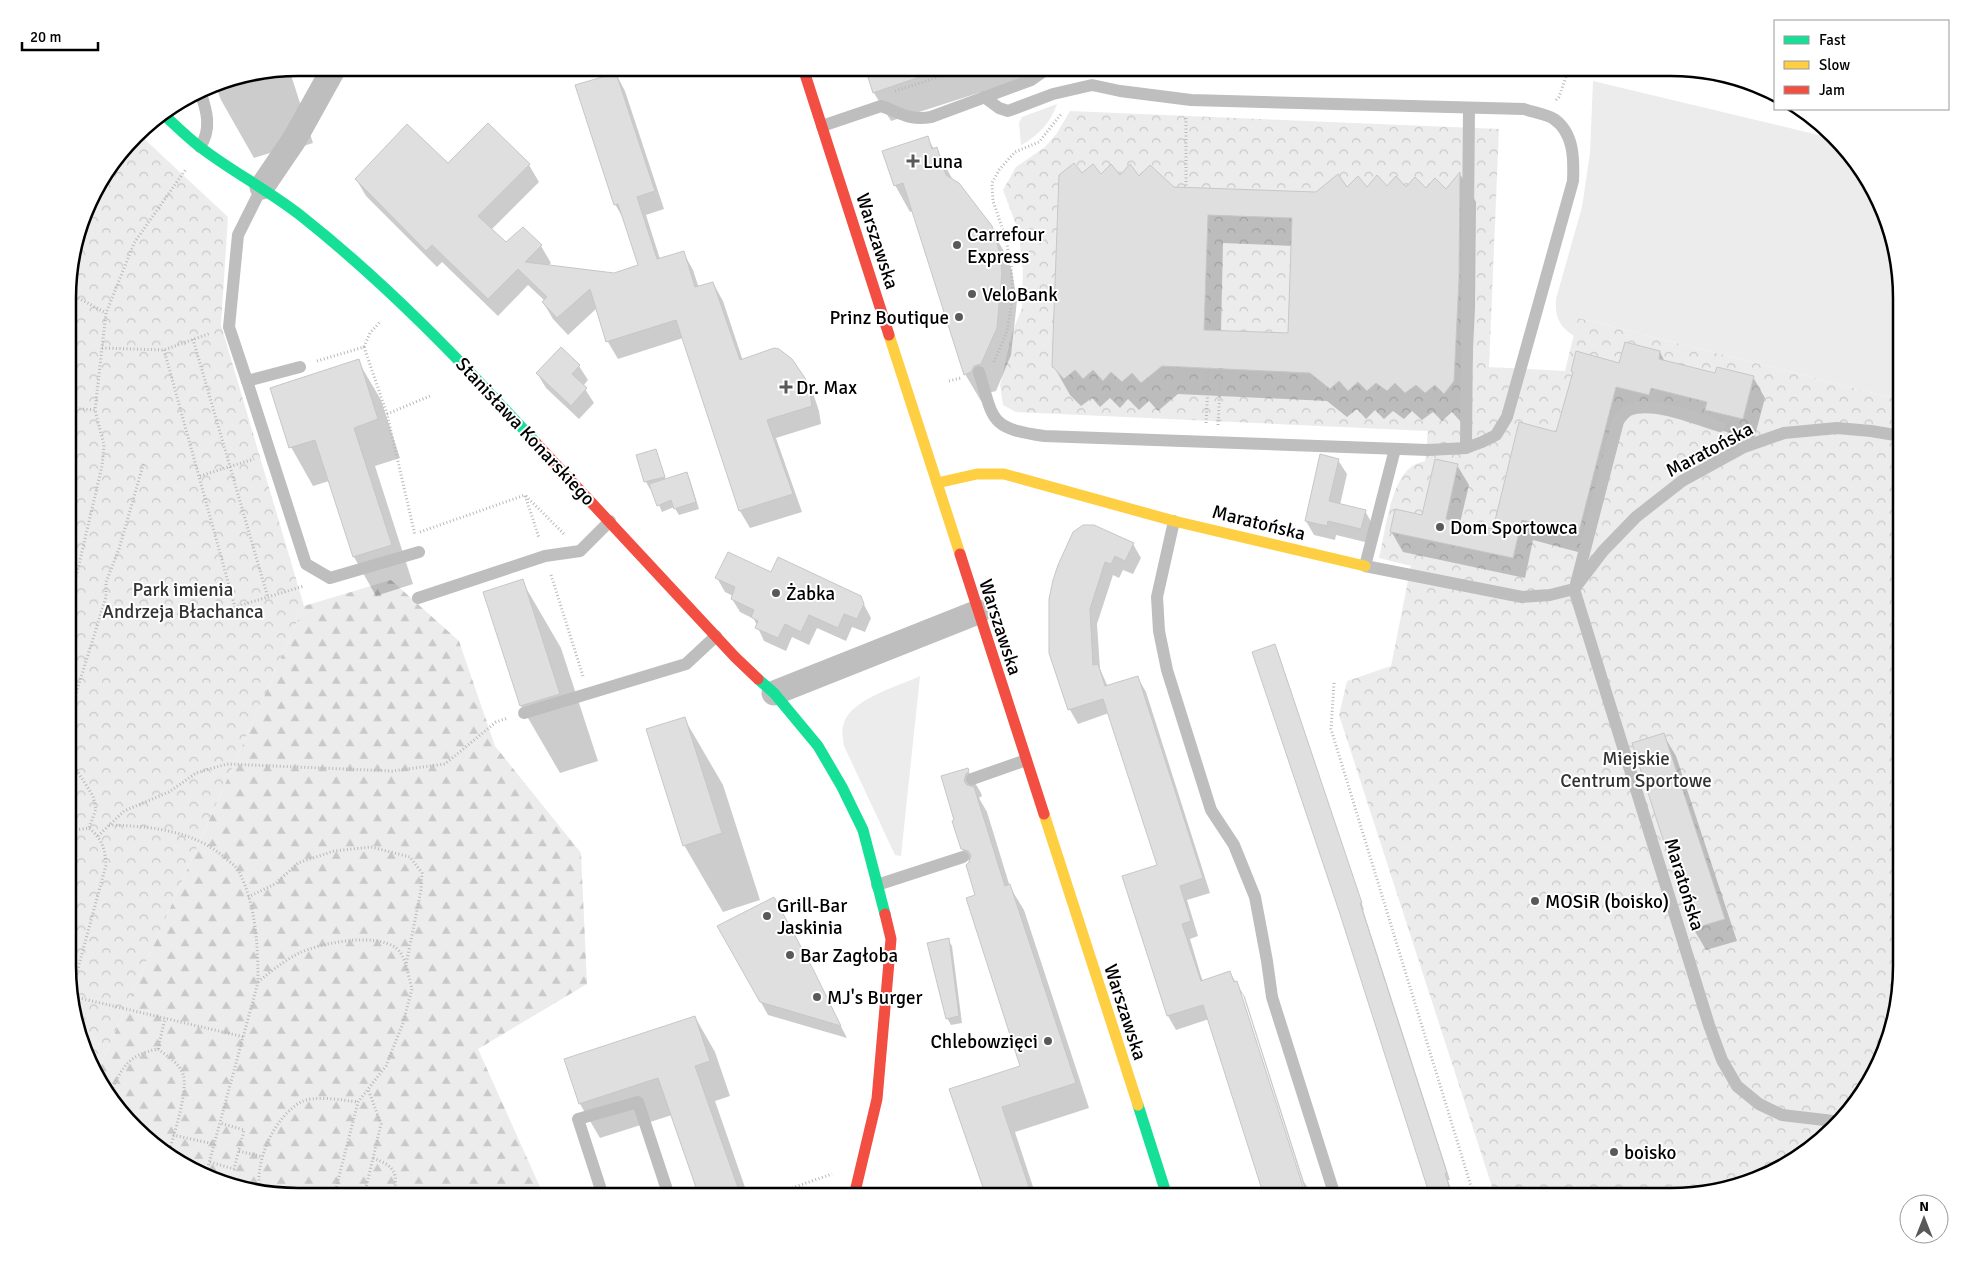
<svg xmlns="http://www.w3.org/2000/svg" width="1969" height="1264" viewBox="0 0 1969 1264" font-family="Signika,sans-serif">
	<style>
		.green { fill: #ececec }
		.forest { fill: url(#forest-firs) }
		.park { fill: url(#park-crowns) }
		.shadow { fill: #0003; fill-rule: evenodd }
		.building { fill: #dfdfdf; stroke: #c7c7c7; fill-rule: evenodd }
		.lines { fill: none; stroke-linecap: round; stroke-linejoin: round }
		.path { stroke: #b9b9b9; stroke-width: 3; stroke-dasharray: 1 2.5; stroke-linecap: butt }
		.lane { stroke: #bebebe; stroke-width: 12 }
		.street { stroke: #bebebe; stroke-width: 25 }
		.fast { stroke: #16e098; stroke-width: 11 }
		.slow { stroke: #ffcf43; stroke-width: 11 }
		.jam { stroke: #f24e42; stroke-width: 11 }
		.poi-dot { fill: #595959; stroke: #fff; stroke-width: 2 }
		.labels { text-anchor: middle; stroke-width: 4; stroke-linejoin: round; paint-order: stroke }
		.poi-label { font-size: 19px; fill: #000; stroke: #fff; text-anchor: start }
		.street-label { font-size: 19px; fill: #000; stroke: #fff }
		.park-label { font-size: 19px; fill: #333; stroke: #fff }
		.rim { fill: none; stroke: #000; stroke-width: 2.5 }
	</style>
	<defs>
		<pattern id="forest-firs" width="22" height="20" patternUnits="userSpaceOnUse" patternTransform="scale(1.25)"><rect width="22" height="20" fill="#ececec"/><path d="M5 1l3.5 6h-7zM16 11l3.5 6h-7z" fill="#c9c9c9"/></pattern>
		<pattern id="park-crowns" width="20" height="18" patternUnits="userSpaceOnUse" patternTransform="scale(1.25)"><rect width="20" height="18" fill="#ececec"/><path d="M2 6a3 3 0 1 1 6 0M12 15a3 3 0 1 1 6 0" fill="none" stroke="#c9c9c9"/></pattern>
	</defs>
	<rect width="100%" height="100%" fill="#fff"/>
	<g class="green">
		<path d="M1593 81 1827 137 1871 183 1901 284V400L1578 318 1574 336C1558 325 1555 316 1556 299L1582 207 1590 153Z"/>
		<path d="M1057 104C1051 122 1038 136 1021 145L1019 123 1022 117Z"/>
		<path d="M920 676 901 856 895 855 844 746C843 738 841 731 844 723 851 699 899 686 920 676Z"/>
	</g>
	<path class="forest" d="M391 580 459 641 495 746 581 853 587 984 478 1049 544 1196H298L238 1189 170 1158 99 1081 96 1075 304 606Z"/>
	<g class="park">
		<path d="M1070 111 1499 129 1489 367 1565 371 1578 318 1901 400V980L1889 1039 1863 1094 1786 1166 1685 1196H1495L1339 715 1347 681 1391 666 1411 566 1379 558C1385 533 1390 483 1411 467 1414 464 1420 463 1425 461L1428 431 1016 412 1003 405 1000 385 1012 333 1022 308 1023 269 1018 230 1003 190 1016 167 1045 147 1057 133Z"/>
		<path d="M139 134 228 217 221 325 304 606 96 1075 69 995V269L91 196Z"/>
	</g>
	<g class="shadow">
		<path d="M866 68H1040L1041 73 891 121 874 93Z"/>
		<path d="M289 69 313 143 294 149 292 146 254 158 221 100 215 84Z"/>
		<path d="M616 74 625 91 664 209 646 215 660 259 683 252 693 270 699 288 713 283 723 301 743 361 804 378 814 396 819 411 821 424 776 438 802 512 750 528 740 511 683 338 618 359 608 342 597 308 568 335 553 319 543 302 545 301 528 285 498 316 442 262 437 267 366 196 356 179 449 165H529L539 182 491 230 506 244 541 246 551 263 548 266 614 274 639 266 624 220 615 204Z"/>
		<path d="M927 138 934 149H936L954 182 990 227 1006 255 1012 271 1017 301 1011 355 996 391 988 393 986 399 981 401 965 374 913 211 910 212 895 185Z"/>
		<path d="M1460 174 1476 202 1475 308 1470 410 1461 422 1452 412 1442 421 1433 412 1422 420 1412 411 1404 419 1393 411 1384 419 1375 410 1366 419 1357 409 1347 417 1327 401 1178 394 1158 411 1149 401 1139 410 1128 399 1120 408 1110 398 1100 407 1092 398 1081 406 1070 395 1053 365 1082 175 1139 178 1173 188 1317 193 1347 189 1387 187 1446 191ZM1223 243 1293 246 1289 334 1221 332Z"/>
		<path d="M561 349 579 366 588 380 583 386 594 403 579 419 546 388 537 373Z"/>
		<path d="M1660 352 1665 362 1716 375 1753 377 1765 398 1754 439 1719 430 1713 421 1628 406 1589 555 1533 540 1525 578 1403 552 1391 531 1423 516 1457 465 1469 485 1460 523 1494 530 1557 433 1573 373 1572 371 1620 364Z"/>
		<path d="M358 361 381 400 400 458 375 466 413 584 376 596 354 557 329 481 313 486 291 447Z"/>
		<path d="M655 451 666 480 687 473 690 480 699 509 679 515 674 507 662 512 652 488 650 489 646 482 637 456Z"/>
		<path d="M1338 460 1347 474 1340 505 1365 511 1373 525 1369 543 1336 535 1335 540 1314 535 1306 521Z"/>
		<path d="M1133 544 1141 558 1133 574 1123 570 1119 578 1113 575 1097 624 1100 669 1108 687 1138 678 1146 692 1210 893 1187 900 1198 936 1190 939 1201 976 1203 981 1230 973 1245 997 1304 1182 1313 1196H1266L1209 1019 1176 1030 1168 1016 1152 969 1158 865 1109 713 1078 724 1070 710 1050 653 1059 565ZM1239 991 1243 995 1304 1187 1302 1188Z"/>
		<path d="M772 573 860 597 871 618 865 632 852 627 846 641 817 628 809 645 792 637 786 651 764 641 754 619 740 612 732 599 733 596 725 592 717 578Z"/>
		<path d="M522 581 561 648 598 761 560 773 521 706 485 593Z"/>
		<path d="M1274 645 1278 652 1364 910H1363L1450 1180H1448L1453 1196H1429L1427 1191 1429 1190Z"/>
		<path d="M684 718 723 785 760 900 723 912 684 845Z"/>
		<path d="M1663 734 1676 756 1737 941 1706 950 1693 928Z"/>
		<path d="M967 769 981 793 982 796 979 798 987 812 1010 887 1024 910 1089 1108 1015 1132 1036 1196H986L951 1090 1021 1067 977 896 970 863 962 849 956 821 942 777Z"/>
		<path d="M781 911 847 1038 768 1015 719 927Z"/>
		<path d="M948 940 952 946 962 1023 951 1025 947 1018Z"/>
		<path d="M695 1017 715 1052 730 1096 715 1101 748 1196H700L672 1115 600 1138 580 1104 566 1060Z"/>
	</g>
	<g class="building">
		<path d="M865 68H937V71L873 93Z"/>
		<path d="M616 73 655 191 637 197 657 259 684 251 695 287 713 282 740 360 774 348 779 349 792 359 805 378 810 393 812 406 767 420 793 494 739 511 676 320 606 342 590 289 557 318 542 302 547 297 518 269 488 299 432 245 426 251 355 179 407 124 448 163 488 123 530 164 478 216 506 242 523 227 542 245 525 262 614 273 638 265 618 204 614 205 575 85Z"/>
		<path d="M928 136 932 149 937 147 946 175 959 183 992 226 999 250 1002 273 997 328 981 364 974 366 971 372 964 375 903 183 894 186 882 151Z"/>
		<path d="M1074 163 1082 173 1093 164 1101 174 1111 164 1120 175 1130 164 1139 176 1150 165 1174 187 1316 192 1338 174 1347 187 1358 176 1367 187 1377 175 1387 186 1396 176 1406 187 1415 177 1426 188 1435 178 1446 189 1460 172 1459 279 1454 381 1444 394 1435 385 1425 393 1416 385 1405 393 1395 383 1387 391 1376 383 1367 391 1358 382 1348 391 1339 381 1330 389 1310 373 1162 366 1141 383 1132 373 1122 382 1111 372 1103 381 1093 370 1083 379 1075 370 1064 379 1052 366 1059 175ZM1208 215 1292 218 1288 333 1204 330Z"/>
		<path d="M1625 342 1660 351 1659 359 1715 373 1717 367 1754 376 1743 419 1705 410 1707 402 1651 388 1649 395 1616 387 1578 535 1522 520 1513 558 1390 532 1395 509 1422 515 1435 459 1458 464 1446 519 1493 529 1519 422 1556 432 1573 372 1571 371 1576 351 1619 363Z"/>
		<path d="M561 347 580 365 572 374 587 388 571 406 536 373Z"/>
		<path d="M359 359 378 419 354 428 392 545 353 557 315 440 289 448 270 388Z"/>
		<path d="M656 449 665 477 644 482 636 455Z"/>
		<path d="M1320 454 1339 459 1329 501 1366 510 1361 529 1328 521 1327 526 1305 521Z"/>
		<path d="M687 472 696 502 674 509 671 500 657 506 649 484Z"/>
		<path d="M1083 525H1094L1134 543 1125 561 1115 556 1111 564 1105 562 1090 609 1093 665 1098 664 1105 686 1138 676 1203 878 1180 886 1191 921 1182 924 1201 981 1230 971 1234 982 1237 981 1306 1196H1264L1203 1005 1167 1016 1122 876 1157 865 1103 699 1068 710 1049 653V599L1053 580 1058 565 1073 532Z"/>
		<path d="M728 552 771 572 778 557 861 596 864 604 857 619 844 614 838 628 809 615 801 632 785 624 778 638 755 628 758 621 751 617 754 610 731 599 735 587 715 578Z"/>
		<path d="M523 579 560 694 520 706 483 592Z"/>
		<path d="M1275 644 1362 903H1360L1447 1173H1445L1452 1196H1430L1340 914 1252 652Z"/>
		<path d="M685 717 722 833 683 846 646 729Z"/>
		<path d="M1664 733 1725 919 1692 929 1632 743Z"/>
		<path d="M968 768 969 771 966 774 964 781 967 785 974 787 1005 886 1010 884 1076 1083 1002 1107 1032 1196H986L949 1089 1020 1066 966 898 975 895 966 865 969 862 971 855 968 851 961 849 952 821 954 820 941 776Z"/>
		<path d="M774 897 814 971 841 1026 760 1002 717 926Z"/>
		<path d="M949 938 959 1016 946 1019 927 943Z"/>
		<path d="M695 1016 710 1061 695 1066 741 1196H699L658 1078 579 1104 564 1059Z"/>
	</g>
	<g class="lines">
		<g class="path">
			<path d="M895 91 966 68"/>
			<path d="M1556 100 1559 97 1569 68"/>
			<path d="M1186 118V188"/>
			<path d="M69 293 106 313"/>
			<path d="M193 339 268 598"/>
			<path d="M364 347 370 333 381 321"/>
			<path d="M102 348 164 350 211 333"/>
			<path d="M164 350 235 607 304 586"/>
			<path d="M317 361 364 347 387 414 415 535"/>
			<path d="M994 362 1007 331 1013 295 1011 266 1006 239 993 201 992 183 999 170 1015 152 1039 142 1062 113"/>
			<path d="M949 381 961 378"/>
			<path d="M69 408 95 410 106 313 134 243 186 169"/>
			<path d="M387 414 430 396"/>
			<path d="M1206 423 1209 367"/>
			<path d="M1218 425 1221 368"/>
			<path d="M200 476 254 459"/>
			<path d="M526 496 564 534"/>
			<path d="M420 532 525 495 539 538"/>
			<path d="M551 575 583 676"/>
			<path d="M69 607 102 466 104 445 95 410"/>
			<path d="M1334 683 1331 729 1474 1196"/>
			<path d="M69 716 106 597V582L119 549 144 462"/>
			<path d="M69 758 93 796 96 809 89 828 69 831"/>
			<path d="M109 825C148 826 193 830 224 857 228 861 235 865 238 870 256 903 258 946 258 982L206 1174"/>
			<path d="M98 836 124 811 169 792 196 773 227 764 392 771 445 764 496 722 508 718"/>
			<path d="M248 897 275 884 298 863 334 851 371 847 410 857 422 873 421 890 406 965 412 989 403 1023 386 1066 358 1102 334 1196"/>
			<path d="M258 982C271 971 284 961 299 953 321 943 375 932 396 948 401 952 403 957 406 964"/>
			<path d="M69 994 71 996 244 1037"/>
			<path d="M70 998 106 865C105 848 102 839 89 828"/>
			<path d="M158 1049 165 1018"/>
			<path d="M110 1094C122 1067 128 1055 158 1049 167 1056 179 1063 183 1074 189 1089 173 1138 168 1155"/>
			<path d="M173 1135 214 1144"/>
			<path d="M239 1151 263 1157"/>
			<path d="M373 1158C395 1166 399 1174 393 1196"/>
			<path d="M210 1162 234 1169 244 1130 220 1123"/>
			<path d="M260 1191C254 1162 274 1117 301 1102 313 1095 343 1100 358 1102"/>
			<path d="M364 1196 381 1124 368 1089"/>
			<path d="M769 1196 832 1174"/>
		</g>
		<g class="lane">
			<path d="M822 126 881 106C901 113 910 121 931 117L1031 80 1048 68"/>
			<path d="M200 147C212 129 207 111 200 91"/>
			<path d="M262 187 238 235 229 327 247 381 300 367"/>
			<path d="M979 372C994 421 989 428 1044 436L1428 450 1466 448 1482 442 1496 435 1507 417 1573 181C1574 159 1574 133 1554 119 1546 114 1532 112 1524 109L1191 100 1120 91 1092 85 1053 94 1008 111 999 108 984 97"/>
			<path d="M247 381 306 564 330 578 419 552"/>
			<path d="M1466 448 1469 108"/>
			<path d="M1395 449 1365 566 1522 597 1550 595 1574 589 1603 551 1636 517 1682 481 1744 447 1784 433 1837 428 1871 431 1901 436"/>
			<path d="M1174 521 1157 597 1159 631 1167 670 1211 810 1234 845 1255 897 1267 961 1272 997 1335 1196"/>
			<path d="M1576 584 1618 421C1621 417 1625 412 1629 410 1652 400 1697 419 1720 426"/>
			<path d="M1574 589 1709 1025 1722 1060 1737 1086 1759 1104 1782 1115 1833 1121"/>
			<path d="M418 598 545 556 580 551 610 521"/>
			<path d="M524 713 686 664 716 636"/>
			<path d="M972 779 1026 760"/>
			<path d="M877 885 963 857"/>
			<path d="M603 1196 578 1119 638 1102 669 1196"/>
		</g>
		<g class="street">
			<path d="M262 187 294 140 334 68"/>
			<path d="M774 693 978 612"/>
		</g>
		<g class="fast">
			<path d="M163 114C175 125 187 137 200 147 231 171 268 190 300 215 386 283 462 362 536 443"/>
			<path d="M758 679 774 693 818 746 842 787 863 830 885 914"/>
			<path d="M1138 1105 1167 1196"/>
		</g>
		<g class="slow">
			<path d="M889 335 960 554"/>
			<path d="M937 483 977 474H1004L1174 521 1365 566"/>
			<path d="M1044 814 1138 1105"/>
		</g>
		<g class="jam">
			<path d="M803 68 889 335"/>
			<path d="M536 443 735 657 758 679"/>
			<path d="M960 554 1044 814"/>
			<path d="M854 1196 877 1099 891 939 885 914"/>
		</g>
	</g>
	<g class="poi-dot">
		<path d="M910.5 153.5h5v5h5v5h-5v5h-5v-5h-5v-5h5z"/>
		<circle cx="957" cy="245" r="5"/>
		<circle cx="972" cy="294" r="5"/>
		<circle cx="959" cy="317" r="5"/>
		<path d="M783.5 379.5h5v5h5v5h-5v5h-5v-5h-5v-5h5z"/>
		<circle cx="1440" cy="527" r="5"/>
		<circle cx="776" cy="593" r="5"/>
		<circle cx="1535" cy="901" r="5"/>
		<circle cx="767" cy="916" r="5"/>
		<circle cx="790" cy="955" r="5"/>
		<circle cx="817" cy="997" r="5"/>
		<circle cx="1048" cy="1041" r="5"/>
		<circle cx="1614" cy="1152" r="5"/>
	</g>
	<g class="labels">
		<g class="poi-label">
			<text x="923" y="168">Luna</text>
			<text x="967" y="241">Carrefour<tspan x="967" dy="22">Express</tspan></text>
			<text x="982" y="301">VeloBank</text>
			<text x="949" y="324" text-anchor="end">Prinz Boutique</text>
			<text x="796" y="394">Dr. Max</text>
			<text x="1450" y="534">Dom Sportowca</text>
			<text x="786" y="600">Żabka</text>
			<text x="1545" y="908">MOSiR (boisko)</text>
			<text x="777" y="912">Grill-Bar<tspan x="777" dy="22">Jaskinia</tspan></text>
			<text x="800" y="962">Bar Zagłoba</text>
			<text x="827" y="1004">MJ's Burger</text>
			<text x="1038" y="1048" text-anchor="end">Chlebowzięci</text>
			<text x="1624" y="1159">boisko</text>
		</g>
		<g class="street-label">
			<text transform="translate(878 241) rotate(72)" y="7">Warszawska</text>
			<text transform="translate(526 431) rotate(47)" y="7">Stanisława Konarskiego</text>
			<text transform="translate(1709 449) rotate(-28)" y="7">Maratońska</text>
			<text transform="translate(1259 522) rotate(14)" y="7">Maratońska</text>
			<text transform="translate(1001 627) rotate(72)" y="7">Warszawska</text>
			<text transform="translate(1685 884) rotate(73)" y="7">Maratońska</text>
			<text transform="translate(1126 1012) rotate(72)" y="7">Warszawska</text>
		</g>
		<g class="park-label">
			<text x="183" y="596">Park imienia<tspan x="183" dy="22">Andrzeja Błachanca</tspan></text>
			<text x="1636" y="765">Miejskie<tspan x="1636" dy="22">Centrum Sportowe</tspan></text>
		</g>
	</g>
	<path d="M0 0H1969V1264H0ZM298 76H1671A222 222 0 0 1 1893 298V966A222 222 0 0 1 1671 1188H298A222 222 0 0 1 76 966V298A222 222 0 0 1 298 76Z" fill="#fff" fill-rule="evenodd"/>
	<path class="rim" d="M298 76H1671A222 222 0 0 1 1893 298V966A222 222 0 0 1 1671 1188H298A222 222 0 0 1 76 966V298A222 222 0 0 1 298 76Z"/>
	<rect x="1774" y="20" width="175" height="90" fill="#ffffff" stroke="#999999"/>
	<rect x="1784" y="36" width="25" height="8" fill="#16e098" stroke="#999999"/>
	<text x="1819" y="45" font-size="15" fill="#000000">Fast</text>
	<rect x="1784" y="61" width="25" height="8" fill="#ffcf43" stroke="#999999"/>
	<text x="1819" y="70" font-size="15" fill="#000000">Slow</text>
	<rect x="1784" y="86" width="25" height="8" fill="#f24e42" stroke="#999999"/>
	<text x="1819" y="95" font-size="15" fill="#000000">Jam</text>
	<g transform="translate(1924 1219)"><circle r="24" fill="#ffffff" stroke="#999999"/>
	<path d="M0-4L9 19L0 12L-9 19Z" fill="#595959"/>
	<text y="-8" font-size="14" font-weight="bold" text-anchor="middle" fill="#000000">N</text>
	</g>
	<path d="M22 42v8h76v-8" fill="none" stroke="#000000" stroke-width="2.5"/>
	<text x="30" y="42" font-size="15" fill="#000000" stroke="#ffffff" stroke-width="4" paint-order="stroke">20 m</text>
</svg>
